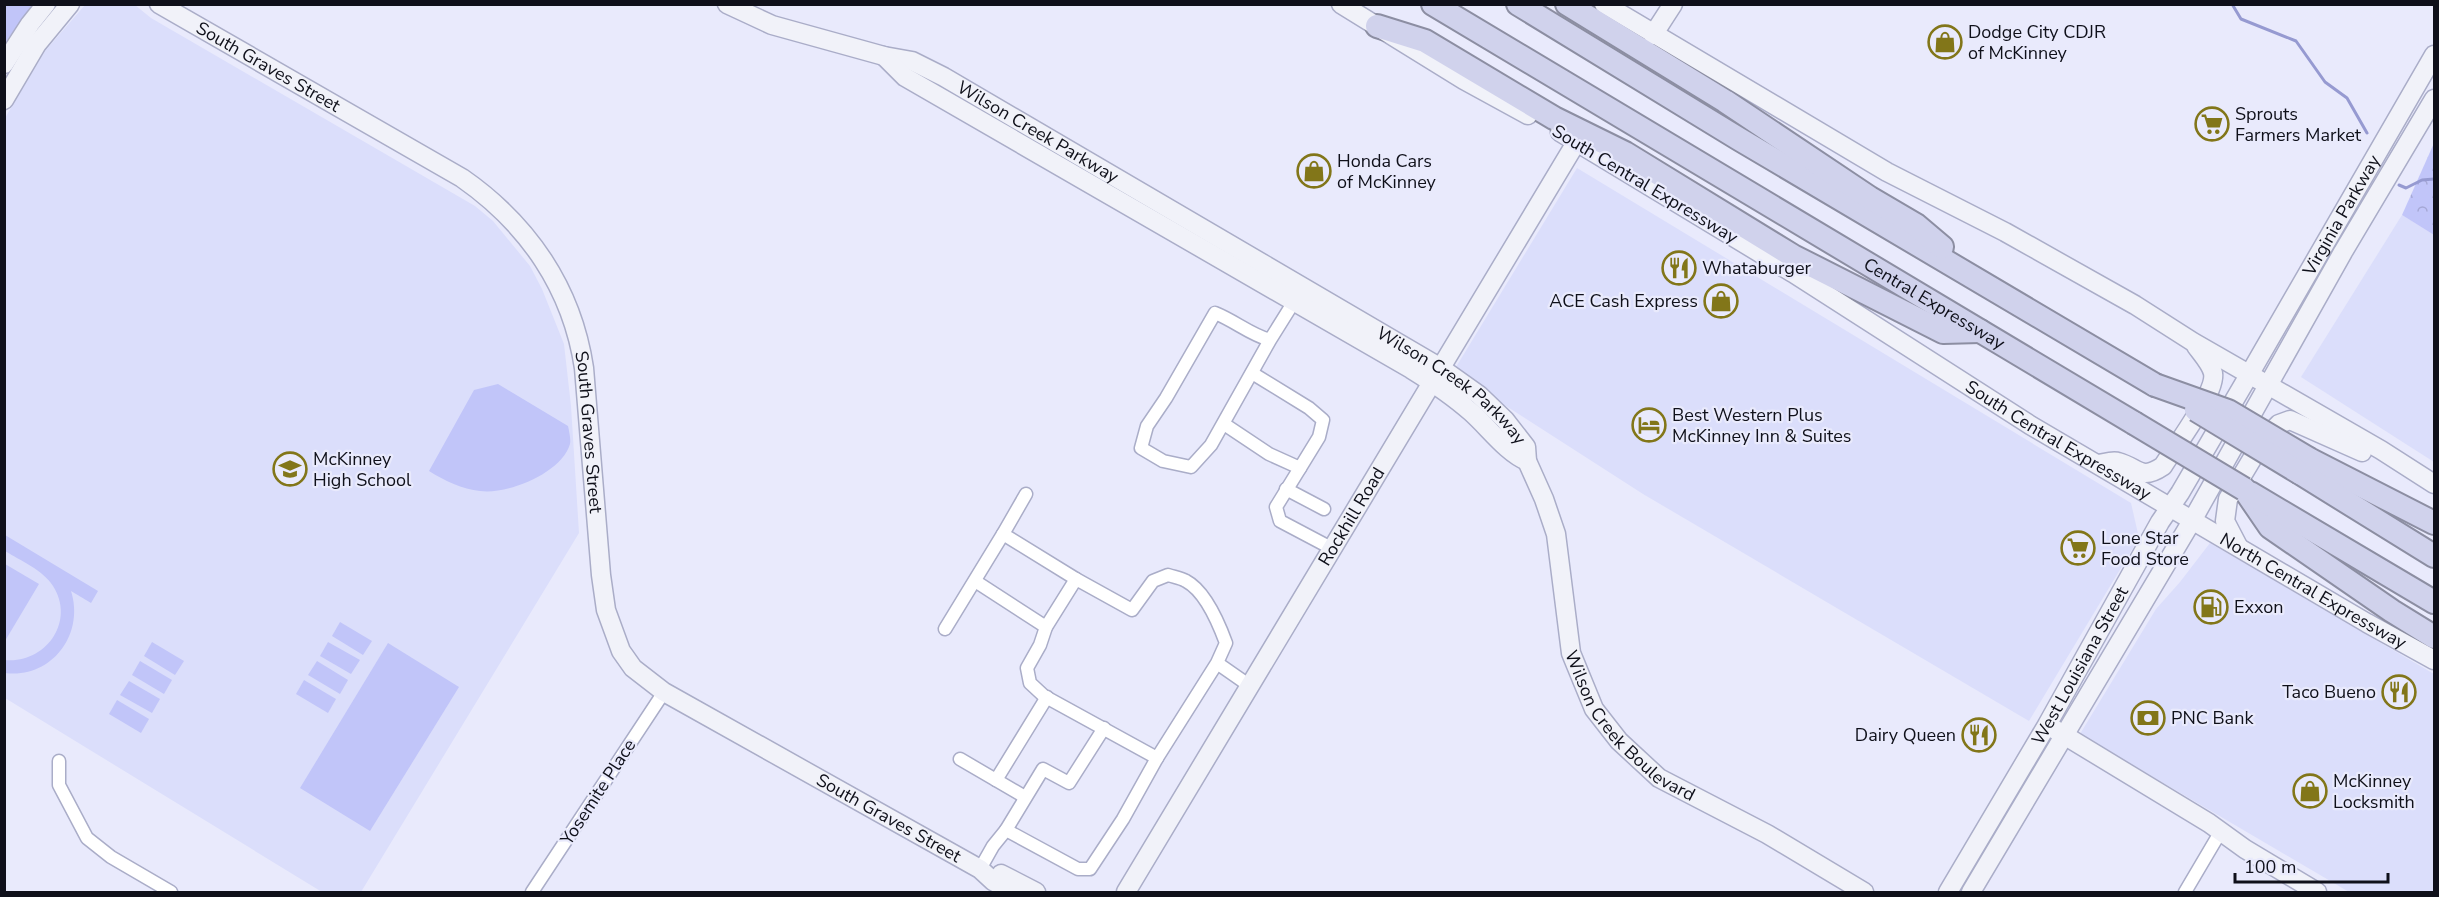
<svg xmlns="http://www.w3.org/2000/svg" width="2439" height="897" viewBox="0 0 2439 897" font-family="'Nunito Sans',sans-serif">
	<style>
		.built { fill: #dbdefb }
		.green { fill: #c1c5f9 }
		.forest { fill: url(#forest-crowns) }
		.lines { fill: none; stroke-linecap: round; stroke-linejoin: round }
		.stream { stroke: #969ad1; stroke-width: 3 }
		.street-casing { stroke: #aaadc8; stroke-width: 15 }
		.secondary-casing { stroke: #aaadc8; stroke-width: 21 }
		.highway-casing { stroke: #8c8ea2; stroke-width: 26 }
		.street { stroke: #fff; stroke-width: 12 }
		.secondary { stroke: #f1f2f9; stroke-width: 18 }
		.highway { stroke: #d0d2ec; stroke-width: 22 }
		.highway-bridge-casing { stroke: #8c8ea2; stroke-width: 26; stroke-linecap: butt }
		.highway-bridge { stroke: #d0d2ec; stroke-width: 22 }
		.labels { text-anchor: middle; stroke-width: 4.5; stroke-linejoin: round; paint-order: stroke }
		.poi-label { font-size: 18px; fill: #0f101a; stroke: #e9eafc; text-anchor: start }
		.street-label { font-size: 18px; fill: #0f101a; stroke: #e9eafc }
	</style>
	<defs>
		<pattern id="forest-crowns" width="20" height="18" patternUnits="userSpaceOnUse" patternTransform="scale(1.5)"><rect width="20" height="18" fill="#c1c5f9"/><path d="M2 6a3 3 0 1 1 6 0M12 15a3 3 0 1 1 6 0" fill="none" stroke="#a5a8d5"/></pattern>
	</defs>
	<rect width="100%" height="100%" fill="#e9eafc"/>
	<g class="built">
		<path d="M85 5H135L151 18 475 206 493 221 530 266 542 289 564 344 571 406 579 533 361 892H322L5 698V118L45 51Z"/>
		<path d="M1577 168 2131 503 2139 538 2029 721 1643 494 1453 372Z"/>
		<path d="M2402 215 2434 235V462L2301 377Z"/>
		<path d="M2210 543 2434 674V892H2349L2080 734 2156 609 2180 582Z"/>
	</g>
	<g class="green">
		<path d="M5 4 32 5 5 43 4 5Z"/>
		<path d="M498 384 568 426C569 431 571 439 570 444 562 473 507 495 480 491 462 489 445 481 429 471L474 390Z"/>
		<path d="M5 535 98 591 91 603 71 591C85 635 51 679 5 673V660C45 664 76 622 53 586 43 570 21 561 5 551Z"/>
		<path d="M5 564 39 584 5 641Z"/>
		<path d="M340 622 372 641 363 655 332 636Z"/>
		<path d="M152 642 184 661 175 675 144 656Z"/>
		<path d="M328 642 360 660 351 674 320 656Z"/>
		<path d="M388 643 459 687 370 831 300 788Z"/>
		<path d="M140 661 172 680 164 694 132 675Z"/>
		<path d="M317 661 348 680 340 694 308 675Z"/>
		<path d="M304 680 336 699 328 713 296 694Z"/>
		<path d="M129 681 160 699 152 713 120 695Z"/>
		<path d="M117 700 149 719 141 733 109 714Z"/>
	</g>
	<path class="forest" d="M2434 143V235L2402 215Z"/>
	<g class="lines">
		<g class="stream">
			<path d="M2232 4 2241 19 2296 41 2325 82 2347 98 2367 133"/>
			<path d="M2399 185 2406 188 2422 180 2434 179"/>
		</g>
		<defs>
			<g id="street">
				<path d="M1270 340 1211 445 1191 467 1163 461 1141 448 1147 426 1166 398 1215 313C1235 321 1251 335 1270 340L1295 300"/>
				<path d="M1224 424 1269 454 1300 468 1319 437 1323 420 1309 408 1252 373"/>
				<path d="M1300 468 1276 507 1280 521 1333 549"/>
				<path d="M1286 489 1324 509"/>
				<path d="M1026 494 1003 534 1076 579"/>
				<path d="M975 581 1046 627"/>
				<path d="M945 629 1003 534"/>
				<path d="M1217 663 1157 758 1044 696 1030 683 1027 668 1040 645 1046 627 1076 579 1132 610 1153 581 1168 575C1174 577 1181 578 1186 581 1205 591 1219 624 1226 643L1217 663 1250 686"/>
				<path d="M960 759 1025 797"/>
				<path d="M59 761V785L87 838 111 857 171 892"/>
				<path d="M996 780 1047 697"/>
				<path d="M1006 830 1043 769 1069 783 1104 728"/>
				<path d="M980 869 993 846 1006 830 1078 869H1090L1123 819 1157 758"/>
				<path d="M532 892 664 692"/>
				<path d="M2185 892 2221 831"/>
			</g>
			<g id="secondary">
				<path id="s1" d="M159 4 462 178C528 224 572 288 584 368L601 575 606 610 621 651 633 668 664 692 980 869 993 881 1013 892"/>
				<path id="s2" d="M727 4 772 25 884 56 912 61 944 77 1441 368 1479 395 1505 420 1526 447 1527 461 1544 499 1556 534 1571 653 1594 709 1619 741 1659 778 1767 834 1864 892"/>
				<path d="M1341 4 1464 80 1528 115"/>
				<path d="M1604 4 1887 172 2005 232 2135 305 2193 342 2381 450 2434 484"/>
				<path d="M1653 35 1673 4"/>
				<path d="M884 56 905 77 1411 369C1432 382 1453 396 1471 412 1488 427 1507 453 1527 461"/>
				<path d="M4 64 30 24 46 4"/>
				<path d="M4 100 37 44 70 4"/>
				<path id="s3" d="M1560 132 1793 273 2030 425 2367 623 2434 660"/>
				<path d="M2099 464C2105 463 2113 460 2118 462 2139 468 2141 481 2163 466 2174 448 2217 392 2213 373 2211 364 2201 353 2196 346"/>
				<path d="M2238 546 2225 521 2228 499 2264 439 2279 424 2290 420 2362 452"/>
				<path d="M2054 729 2209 823 2245 849 2317 892"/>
				<path d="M1001 874 1036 892"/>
				<path id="s4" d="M1126 892 1577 141"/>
				<path id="s5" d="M1948 892 2047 725 2160 522 2180 493 2249 375 2434 55"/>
				<path d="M1971 892 2193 519 2343 252 2434 99"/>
			</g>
			<g id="highway">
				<path id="s6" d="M1433 4 2134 423"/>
				<path d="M1518 4 1739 139 2155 385"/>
				<path d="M1567 4 1725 101 1870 198 1916 225 1942 247"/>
				<path d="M1377 26 1425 41 1554 118 1625 153 1793 256 1943 332 1980 331"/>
				<path d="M2309 459 2434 523"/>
				<path d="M2300 473 2434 556"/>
				<path d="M2244 489 2270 527 2392 611 2434 637"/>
				<path d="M2250 493 2434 602"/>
			</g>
		</defs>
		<use href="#street" class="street-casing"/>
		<use href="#secondary" class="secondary-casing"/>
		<use href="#highway" class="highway-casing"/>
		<use href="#street" class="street"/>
		<use href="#secondary" class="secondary"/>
		<use href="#highway" class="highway"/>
		<defs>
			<g id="highway-bridge">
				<path d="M2155 385 2228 411 2309 459"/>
				<path d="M2196 410 2300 473"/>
				<path d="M2134 423 2244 489"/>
			</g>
		</defs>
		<use href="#highway-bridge" class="highway-bridge-casing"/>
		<use href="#highway-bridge" class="highway-bridge"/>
	</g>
	<defs>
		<symbol id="shop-ring" viewBox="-11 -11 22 22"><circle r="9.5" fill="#e9eafc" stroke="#827619" stroke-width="1.5"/><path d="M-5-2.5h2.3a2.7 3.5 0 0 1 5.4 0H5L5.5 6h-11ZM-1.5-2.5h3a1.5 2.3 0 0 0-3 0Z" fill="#827619"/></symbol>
		<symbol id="supermarket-ring" viewBox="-11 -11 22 22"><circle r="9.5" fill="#e9eafc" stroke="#827619" stroke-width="1.5"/><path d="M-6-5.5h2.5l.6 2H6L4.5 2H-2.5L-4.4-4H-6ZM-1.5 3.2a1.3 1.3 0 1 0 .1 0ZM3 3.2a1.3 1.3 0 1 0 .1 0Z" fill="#827619"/></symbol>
		<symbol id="restaurant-ring" viewBox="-11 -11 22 22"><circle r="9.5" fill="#e9eafc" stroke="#827619" stroke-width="1.5"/><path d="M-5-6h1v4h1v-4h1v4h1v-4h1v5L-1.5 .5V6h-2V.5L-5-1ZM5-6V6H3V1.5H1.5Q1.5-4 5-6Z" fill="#827619"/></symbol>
		<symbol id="hotel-ring" viewBox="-11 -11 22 22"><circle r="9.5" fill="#e9eafc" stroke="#827619" stroke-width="1.5"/><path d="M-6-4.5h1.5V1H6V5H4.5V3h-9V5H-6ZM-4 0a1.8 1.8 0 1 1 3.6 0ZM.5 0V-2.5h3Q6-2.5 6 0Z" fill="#827619"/></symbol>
		<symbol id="school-ring" viewBox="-11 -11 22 22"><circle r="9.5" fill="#e9eafc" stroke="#827619" stroke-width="1.5"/><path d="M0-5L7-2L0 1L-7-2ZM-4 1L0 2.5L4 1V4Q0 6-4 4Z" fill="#827619"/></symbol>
		<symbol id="fuel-ring" viewBox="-11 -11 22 22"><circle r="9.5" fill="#e9eafc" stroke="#827619" stroke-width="1.5"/><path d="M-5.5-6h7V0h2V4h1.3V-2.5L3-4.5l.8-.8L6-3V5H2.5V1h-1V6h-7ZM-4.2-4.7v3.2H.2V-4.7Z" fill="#827619"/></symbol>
		<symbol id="bank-ring" viewBox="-11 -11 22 22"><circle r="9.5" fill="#e9eafc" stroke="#827619" stroke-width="1.5"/><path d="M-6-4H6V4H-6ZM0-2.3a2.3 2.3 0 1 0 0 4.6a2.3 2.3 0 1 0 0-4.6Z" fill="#827619"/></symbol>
	</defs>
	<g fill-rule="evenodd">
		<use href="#shop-ring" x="1926" y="23" width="38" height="38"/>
		<use href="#supermarket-ring" x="2193" y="105" width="38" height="38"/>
		<use href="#shop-ring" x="1295" y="152" width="38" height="38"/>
		<use href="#restaurant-ring" x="1660" y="249" width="38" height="38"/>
		<use href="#shop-ring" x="1702" y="282" width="38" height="38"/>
		<use href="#hotel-ring" x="1630" y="406" width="38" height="38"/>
		<use href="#school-ring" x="271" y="450" width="38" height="38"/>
		<use href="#supermarket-ring" x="2059" y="529" width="38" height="38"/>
		<use href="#fuel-ring" x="2192" y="588" width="38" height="38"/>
		<use href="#restaurant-ring" x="2380" y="673" width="38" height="38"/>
		<use href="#bank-ring" x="2129" y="699" width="38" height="38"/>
		<use href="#restaurant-ring" x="1960" y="716" width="38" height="38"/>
		<use href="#shop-ring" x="2291" y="772" width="38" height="38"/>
	</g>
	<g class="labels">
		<g class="poi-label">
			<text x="1968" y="38">Dodge City CDJR<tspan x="1968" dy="21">of McKinney</tspan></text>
			<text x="2235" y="120">Sprouts<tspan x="2235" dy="21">Farmers Market</tspan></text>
			<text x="1337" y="167">Honda Cars<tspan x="1337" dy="21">of McKinney</tspan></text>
			<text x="1702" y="274">Whataburger</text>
			<text x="1698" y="307" text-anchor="end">ACE Cash Express</text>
			<text x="1672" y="421">Best Western Plus<tspan x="1672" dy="21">McKinney Inn &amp; Suites</tspan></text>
			<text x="313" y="465">McKinney<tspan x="313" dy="21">High School</tspan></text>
			<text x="2101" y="544">Lone Star<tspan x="2101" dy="21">Food Store</tspan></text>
			<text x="2234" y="613">Exxon</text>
			<text x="2376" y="698" text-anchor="end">Taco Bueno</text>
			<text x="2171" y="724">PNC Bank</text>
			<text x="1956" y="741" text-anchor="end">Dairy Queen</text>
			<text x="2333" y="787">McKinney<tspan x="2333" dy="21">Locksmith</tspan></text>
		</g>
		<g class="street-label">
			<text dy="6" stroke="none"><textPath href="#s1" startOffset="126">South Graves Street</textPath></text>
			<text dy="6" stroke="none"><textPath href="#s2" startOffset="339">Wilson Creek Parkway</textPath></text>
			<text transform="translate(1645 184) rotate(31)" y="6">South Central Expressway</text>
			<text dy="6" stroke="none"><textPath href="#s5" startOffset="783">Virginia Parkway</textPath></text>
			<text dy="6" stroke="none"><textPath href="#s6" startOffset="584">Central Expressway</textPath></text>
			<text dy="6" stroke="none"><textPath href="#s2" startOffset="825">Wilson Creek Parkway</textPath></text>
			<text dy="6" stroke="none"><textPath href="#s1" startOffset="646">South Graves Street</textPath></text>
			<text dy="6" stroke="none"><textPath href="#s3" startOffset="586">South Central Expressway</textPath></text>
			<text dy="6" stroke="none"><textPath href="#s4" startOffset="438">Rockhill Road</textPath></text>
			<text dy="6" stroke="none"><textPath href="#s3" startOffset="882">North Central Expressway</textPath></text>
			<text dy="6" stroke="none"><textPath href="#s5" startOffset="262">West Louisiana Street</textPath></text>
			<text dy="6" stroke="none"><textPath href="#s2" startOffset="1232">Wilson Creek Boulevard</textPath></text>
			<text transform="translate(598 792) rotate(-57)" y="6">Yosemite Place</text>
			<text dy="6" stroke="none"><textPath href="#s1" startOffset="1186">South Graves Street</textPath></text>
		</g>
	</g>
	<rect width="2439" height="897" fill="none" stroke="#0f101a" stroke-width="12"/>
	<path d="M2235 873v9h153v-9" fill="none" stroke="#0f101a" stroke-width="3"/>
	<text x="2244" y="873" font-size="18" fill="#0f101a" stroke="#e9eafc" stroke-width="4.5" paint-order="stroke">100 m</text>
</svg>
